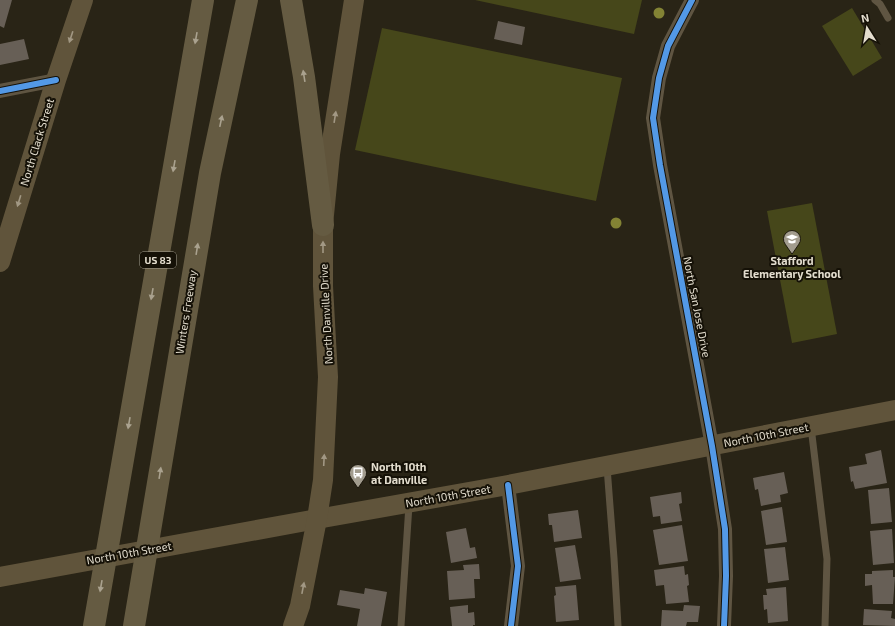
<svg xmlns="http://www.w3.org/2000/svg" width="895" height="626" viewBox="0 0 895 626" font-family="'Exo 2',sans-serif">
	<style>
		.green { fill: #46471a }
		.building { fill: #675f56 }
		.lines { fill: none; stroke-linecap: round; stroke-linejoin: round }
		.lane { stroke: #5f5542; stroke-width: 7 }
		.street { stroke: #5f5542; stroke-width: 14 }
		.secondary { stroke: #60543b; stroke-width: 20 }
		.highway { stroke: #655b42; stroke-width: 22 }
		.cycleway-casing { stroke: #151107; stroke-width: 8 }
		.cycleway { stroke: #5399e6; stroke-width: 6 }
		.tree { fill: #838334 }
		.oneway { fill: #a29884 }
		.oneway2 { fill: #aaa28f }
		.labels { text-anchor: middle; stroke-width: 4; stroke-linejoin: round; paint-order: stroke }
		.shield { fill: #151107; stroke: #a5a092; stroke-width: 1 }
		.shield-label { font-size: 10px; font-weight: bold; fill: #e3ddce }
		.street-label { font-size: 11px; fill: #e3ddce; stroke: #151107 }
		.poi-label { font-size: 11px; font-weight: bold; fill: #e3ddce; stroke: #151107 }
	</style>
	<rect width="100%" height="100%" fill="#292416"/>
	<g class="green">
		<path d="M475 0H642L634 34Z"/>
		<path d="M852 8 882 58 853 76 822 26Z"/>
		<path d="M382 28 622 78 596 201 355 150Z"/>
		<path d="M812 203 837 334 792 343 767 211Z"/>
	</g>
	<g class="building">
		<path d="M0 0H12L4 28 0 26Z"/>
		<path d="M498 21 525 27 522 45 494 39Z"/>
		<path d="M24 39 29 59 0 65V44Z"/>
		<path d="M881 450 887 483 855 489 853 481 851 482 849 467 867 464 865 454Z"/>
		<path d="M784 472 788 493 780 495 781 502 761 506 758 489 755 490 753 478Z"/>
		<path d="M889 488 892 522 871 524 868 490Z"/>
		<path d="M681 492 682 503 679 504 682 521 661 524 660 516 653 517 650 497Z"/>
		<path d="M782 507 787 542 766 545 761 511Z"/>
		<path d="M578 510 582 538 554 542 552 525H549L548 514Z"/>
		<path d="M682 525 688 561 659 565 653 530Z"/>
		<path d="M466 528 470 548 475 547 477 558 451 563 446 532Z"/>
		<path d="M892 529 894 563 873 565 870 531Z"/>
		<path d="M575 545 581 579 560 582 555 548Z"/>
		<path d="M785 547 789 580 768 583 764 549Z"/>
		<path d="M479 564 480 579H474L475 598 449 600 447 571 464 570 463 565Z"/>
		<path d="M684 566 685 575 688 574 689 585 687 586 689 602 666 604 664 585 656 586 654 570Z"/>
		<path d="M893 570V577H895L893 604H873L872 585 865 586V574H872V571Z"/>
		<path d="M576 585 579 620 556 622 554 596 556 595 555 587Z"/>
		<path d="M786 587 788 621 768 623 767 609 764 610 763 595H767L766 589Z"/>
		<path d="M365 588 387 592 381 626H357L360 609 337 605 340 590 364 594Z"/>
		<path d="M468 605V613L474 612 475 625H473V626H452L450 607Z"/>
		<path d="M684 605 700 606 698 622H687L686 626H661L662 610 683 611Z"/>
		<path d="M864 609 892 611 891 618 895 619V626L863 625Z"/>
	</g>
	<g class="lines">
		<g class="lane">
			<path d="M875 0 880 4 888 18"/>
			<path d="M811 427 827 559 825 626"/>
			<path d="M607 467 614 558 618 626"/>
			<path d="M401 626 409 505"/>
		</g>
		<g class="street">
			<path d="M692 0 668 46 659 78 653 118 660 165 712 446 725 529 726 576 724 626"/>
			<path d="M0 91 56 80"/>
			<path d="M508 485 518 566 511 626"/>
		</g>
		<g class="secondary">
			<path d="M0 262 56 80 83 0"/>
			<path d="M0 577 317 519 508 485 895 410"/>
			<path d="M293 626 300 606 317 519 323 480 328 377 323 286V225L330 154 354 0"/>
		</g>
		<g class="highway">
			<path d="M291 0 304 77 323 225"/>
			<path d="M94 626 203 0"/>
			<path d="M134 626 210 173 247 0"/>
		</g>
		<defs>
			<g id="cycleway">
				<path d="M692 0 668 46 659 78 653 118 660 165 712 446 725 529 726 576 724 626"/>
				<path d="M0 91 56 80"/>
				<path d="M508 485 518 566 511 626"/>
			</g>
		</defs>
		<use href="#cycleway" class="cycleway-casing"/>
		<use href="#cycleway" class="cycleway"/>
	</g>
	<g class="tree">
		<circle cx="659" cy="13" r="5.5"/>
		<circle cx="616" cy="223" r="5.5"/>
	</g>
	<defs><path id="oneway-solid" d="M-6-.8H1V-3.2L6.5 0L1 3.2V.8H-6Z"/></defs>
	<g class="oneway">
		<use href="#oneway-solid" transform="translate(71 37) rotate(108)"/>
		<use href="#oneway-solid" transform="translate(335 117) rotate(-81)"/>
		<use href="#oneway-solid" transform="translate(19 201) rotate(107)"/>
		<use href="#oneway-solid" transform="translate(323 247) rotate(-90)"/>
		<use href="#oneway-solid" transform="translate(324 460) rotate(-87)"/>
		<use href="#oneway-solid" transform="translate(303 588) rotate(-79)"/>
	</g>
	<g class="oneway2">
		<use href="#oneway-solid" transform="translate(196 38) rotate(100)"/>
		<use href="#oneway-solid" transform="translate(304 76) rotate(-99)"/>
		<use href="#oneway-solid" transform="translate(221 121) rotate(-78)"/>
		<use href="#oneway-solid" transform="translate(174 166) rotate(100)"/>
		<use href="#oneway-solid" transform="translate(197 249) rotate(-81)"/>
		<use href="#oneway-solid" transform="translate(152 294) rotate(100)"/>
		<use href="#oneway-solid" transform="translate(129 423) rotate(100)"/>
		<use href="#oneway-solid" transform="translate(160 473) rotate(-81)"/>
		<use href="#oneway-solid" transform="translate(101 586) rotate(100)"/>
	</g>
	<defs>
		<symbol id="school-pin" viewBox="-11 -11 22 30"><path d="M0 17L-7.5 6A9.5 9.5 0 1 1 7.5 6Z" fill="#a29c8e" stroke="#151107"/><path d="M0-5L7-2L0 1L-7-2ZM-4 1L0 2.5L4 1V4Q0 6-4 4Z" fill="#fff"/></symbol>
		<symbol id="bus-pin" viewBox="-11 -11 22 30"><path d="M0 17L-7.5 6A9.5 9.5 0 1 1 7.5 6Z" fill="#a29c8e" stroke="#151107"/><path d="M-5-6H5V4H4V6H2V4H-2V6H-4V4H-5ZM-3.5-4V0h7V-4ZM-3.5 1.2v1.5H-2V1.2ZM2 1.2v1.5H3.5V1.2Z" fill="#fff"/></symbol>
	</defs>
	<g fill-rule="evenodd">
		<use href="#school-pin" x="782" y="229" width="20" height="27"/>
		<use href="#bus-pin" x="348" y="463" width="20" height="27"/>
	</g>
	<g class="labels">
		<rect class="shield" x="140" y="252" width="36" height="16" rx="3"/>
		<g class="shield-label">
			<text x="158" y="264">US 83</text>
		</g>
		<g class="street-label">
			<text transform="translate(37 142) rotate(-73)" y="4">North Clack Street</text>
			<text transform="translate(697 307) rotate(79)" y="4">North San Jose Drive</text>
			<text transform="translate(186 312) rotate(-81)" y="4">Winters Freeway</text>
			<text transform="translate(326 314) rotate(-93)" y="4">North Danville Drive</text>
			<text transform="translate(766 435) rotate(-11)" y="4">North 10th Street</text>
			<text transform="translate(448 496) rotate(-10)" y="4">North 10th Street</text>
			<text transform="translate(129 553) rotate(-10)" y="4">North 10th Street</text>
		</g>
		<g class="poi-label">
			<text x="792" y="265">Stafford<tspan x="792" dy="13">Elementary School</tspan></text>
			<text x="371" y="471" text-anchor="start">North 10th<tspan x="371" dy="13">at Danville</tspan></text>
		</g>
	</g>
	<g transform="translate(867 28) rotate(349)" stroke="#151107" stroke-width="3" paint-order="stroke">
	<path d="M0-3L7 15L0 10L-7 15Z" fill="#e3ddce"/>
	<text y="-6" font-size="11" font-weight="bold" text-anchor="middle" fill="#e3ddce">N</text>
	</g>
</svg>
